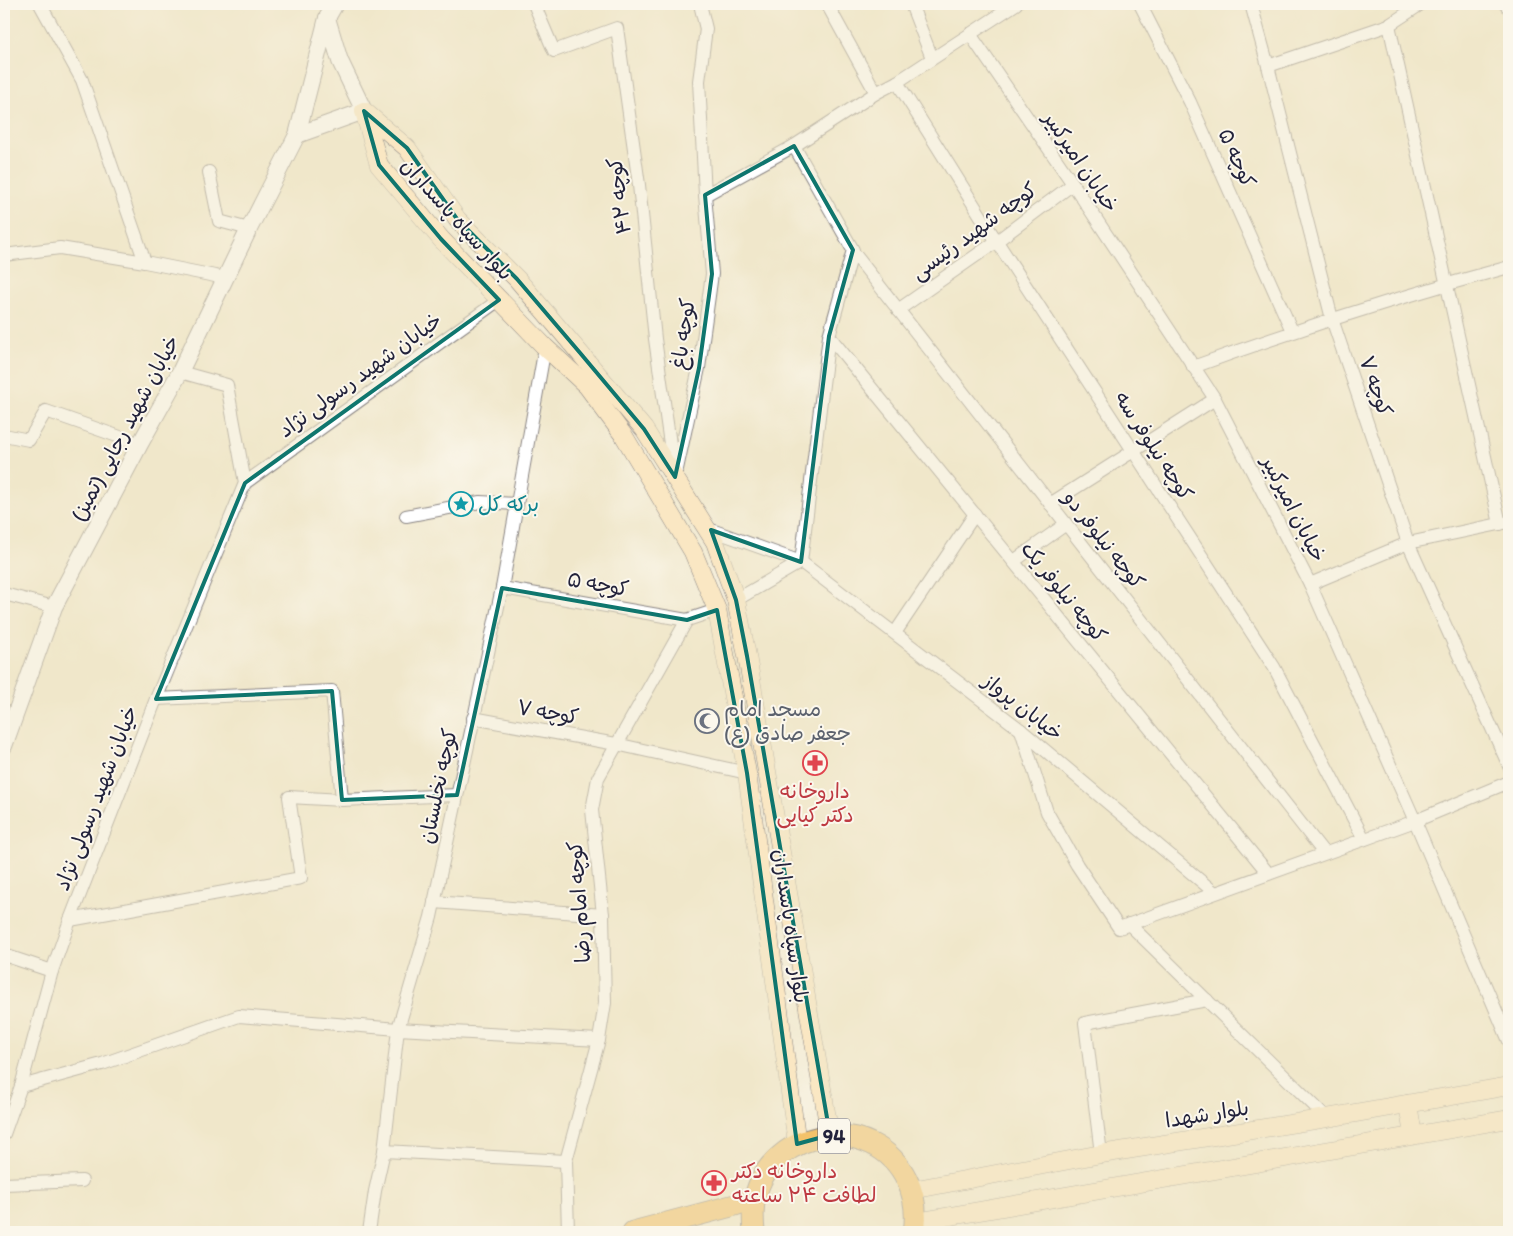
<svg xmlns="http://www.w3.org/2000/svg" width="1513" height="1236" viewBox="0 0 1513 1236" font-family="Itim,'Playpen Sans Arabic',sans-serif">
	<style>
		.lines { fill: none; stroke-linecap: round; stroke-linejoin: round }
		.minor-casing { stroke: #898483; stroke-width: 14 }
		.tertiary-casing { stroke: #898483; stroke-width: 18 }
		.secondary-casing { stroke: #898483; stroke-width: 19 }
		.trunk-casing { stroke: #898483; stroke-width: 23 }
		.minor { stroke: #fff; stroke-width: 12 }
		.tertiary { stroke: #fff; stroke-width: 16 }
		.secondary { stroke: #fae7c3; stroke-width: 18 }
		.trunk { stroke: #f3c26a; stroke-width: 21 }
		.marked { fill: none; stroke: #0f766e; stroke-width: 4; stroke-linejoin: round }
		.labels { text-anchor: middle; stroke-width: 4; stroke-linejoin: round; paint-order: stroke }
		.shield { fill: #fbf7ec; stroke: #636270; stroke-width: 1 }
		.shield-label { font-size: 20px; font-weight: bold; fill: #22223b }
		.street-label { font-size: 21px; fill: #22223b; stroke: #fbf7ec }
		.culture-label { font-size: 21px; fill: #0d838f; stroke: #fbf7ec; text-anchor: start }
		.worship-label { font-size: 21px; fill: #5b616d; stroke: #fbf7ec; text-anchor: start }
		.health-label { font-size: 21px; fill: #be3a42; stroke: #fbf7ec }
	</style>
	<rect width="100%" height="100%" fill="#fbf7ec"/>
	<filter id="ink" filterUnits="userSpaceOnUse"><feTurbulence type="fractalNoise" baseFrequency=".02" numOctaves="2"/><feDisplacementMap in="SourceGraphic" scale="10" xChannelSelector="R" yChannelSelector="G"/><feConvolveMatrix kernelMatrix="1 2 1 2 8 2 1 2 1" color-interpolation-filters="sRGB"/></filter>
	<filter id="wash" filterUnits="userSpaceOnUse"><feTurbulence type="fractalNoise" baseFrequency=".0096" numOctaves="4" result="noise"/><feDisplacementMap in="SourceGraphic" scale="20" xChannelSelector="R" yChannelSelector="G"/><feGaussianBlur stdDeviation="1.12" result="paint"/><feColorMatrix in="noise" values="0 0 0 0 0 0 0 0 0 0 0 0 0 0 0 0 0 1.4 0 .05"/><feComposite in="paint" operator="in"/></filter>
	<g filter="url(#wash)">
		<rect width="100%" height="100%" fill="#f0e7cb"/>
	</g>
	<g filter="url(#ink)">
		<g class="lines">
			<defs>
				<g id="minor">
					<path d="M40 4 82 80 145 262"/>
					<path d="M534 4 554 51 617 28 639 185 655 339 674 472"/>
					<path d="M827 4 876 93"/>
					<path d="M911 4 932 58"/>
					<path d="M1140 4 1190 102 1292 331"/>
					<path d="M1251 4 1268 66 1332 319 1408 543 1509 766"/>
					<path d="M1505 4 1509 8"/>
					<path d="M1389 25 1500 524"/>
					<path d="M970 34 1073 184 1215 399 1310 584 1415 821 1509 1041"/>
					<path d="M1268 66 1389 25 1421 4"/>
					<path d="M897 82 992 234 1274 667 1364 839"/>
					<path d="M794 146 853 250 829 336 801 562"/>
					<path d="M209 172 219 221 249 229"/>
					<path d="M705 195 794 146 876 93 897 82 1016 4"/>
					<path d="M853 252 1324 853"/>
					<path d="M4 255 60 248 145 262 225 278"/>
					<path d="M898 310 997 241 1073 184"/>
					<path d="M829 336 1268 873"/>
					<path d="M1193 367C1297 329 1402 296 1509 267"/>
					<path d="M180 372 227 385 245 483"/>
					<path d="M4 435 29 440 46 411 140 444"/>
					<path d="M677 469 699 368 712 274 705 195 699 81 706 29 700 4"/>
					<path d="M1050 504 1215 399"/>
					<path d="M406 516 480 502 517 504"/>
					<path d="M706 528 801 562 1021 730 1214 892"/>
					<path d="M1014 561 1066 524"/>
					<path d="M1310 584 1408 543 1509 522"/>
					<path d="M502 588 687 620"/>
					<path d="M4 594 54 607"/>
					<path d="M736 600 801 562"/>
					<path d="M895 633 975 514"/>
					<path d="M156 699 332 691 342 800 457 795"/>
					<path d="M473 718 616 744 747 773"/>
					<path d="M1021 730 1047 812 1077 865 1119 928 1415 821 1509 782"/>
					<path d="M434 902 603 915"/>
					<path d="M70 920 301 878 289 797 342 800"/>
					<path d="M1129 924 1327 1118"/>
					<path d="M4 955 52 971"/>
					<path d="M21 1086 102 1064 239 1016 398 1029 599 1040"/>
					<path d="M4 1134 21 1086 52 971 70 920 156 699 245 483 499 300"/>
					<path d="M384 1151 566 1161"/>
					<path d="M1101 1154 1085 1023 1207 1000"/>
					<path d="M4 1184 82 1181"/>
					<path d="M369 1232 375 1191 384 1151 398 1029 431 917 502 588 545 347"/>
					<path d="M568 1232 566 1161 599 1040 605 1003 603 915 592 810 598 778 687 620 717 610"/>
				</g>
				<g id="tertiary">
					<path d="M297 135 364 111 340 61 327 18"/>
					<path d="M4 746 54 607 140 444 180 372 249 229 297 135 327 18 335 4"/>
				</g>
				<g id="secondary">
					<path d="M364 111 407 148 457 219 517 279 644 429 715 542 736 600 747 656 830 1135"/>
					<path d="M364 111 379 165 441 239 545 347 587 386 624 436 693 552 717 610 747 773 797 1144"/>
					<path d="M1408 1104 1413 1135"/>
					<path d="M912 1190 1101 1154 1327 1118 1509 1086"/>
					<path d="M916 1222 1509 1119"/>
				</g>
				<g id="trunk">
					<path d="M633 1232 735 1205 755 1198"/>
					<path d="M754 1232C753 1221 752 1209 755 1198 771 1126 875 1112 907 1180 915 1197 917 1214 914 1232"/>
				</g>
			</defs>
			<use href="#minor" class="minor-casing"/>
			<use href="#tertiary" class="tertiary-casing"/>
			<use href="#secondary" class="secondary-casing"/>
			<use href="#trunk" class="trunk-casing"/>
			<use href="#minor" class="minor"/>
			<use href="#tertiary" class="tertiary"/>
			<use href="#secondary" class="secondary"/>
			<use href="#trunk" class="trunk"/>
		</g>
	</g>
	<path d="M0 0H1513V1236H0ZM364 111 407 148 457 219 517 279 581 354 644 429 675 477 699 368 712 274 705 195 794 146 853 250 829 336 801 562 711 530 736 600 747 656 830 1135 797 1144 747 773 717 610 687 620 502 588 457 795 342 800 332 691 156 699 245 483 499 300 441 239 379 165Z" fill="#f0e7cb" fill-opacity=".55" fill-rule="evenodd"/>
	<path class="marked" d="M364 111 407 148 457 219 517 279 581 354 644 429 675 477 699 368 712 274 705 195 794 146 853 250 829 336 801 562 711 530 736 600 747 656 830 1135 797 1144 747 773 717 610 687 620 502 588 457 795 342 800 332 691 156 699 245 483 499 300 441 239 379 165Z"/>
	<defs>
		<symbol id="sight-ring" viewBox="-11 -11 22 22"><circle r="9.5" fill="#fbf7ec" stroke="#0f9aa8" stroke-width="1.5"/><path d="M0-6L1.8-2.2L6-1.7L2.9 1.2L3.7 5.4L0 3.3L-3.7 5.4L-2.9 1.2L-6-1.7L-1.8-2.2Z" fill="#0f9aa8"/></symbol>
		<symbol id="mosque-ring" viewBox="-11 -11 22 22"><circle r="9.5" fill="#fbf7ec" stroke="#6b7280" stroke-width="1.5"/><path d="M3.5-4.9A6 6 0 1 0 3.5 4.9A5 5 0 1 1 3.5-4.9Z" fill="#6b7280"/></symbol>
		<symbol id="pharmacy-ring" viewBox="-11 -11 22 22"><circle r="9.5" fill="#fbf7ec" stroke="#e0444e" stroke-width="1.5"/><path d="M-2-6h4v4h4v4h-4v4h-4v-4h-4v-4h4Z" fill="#e0444e"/></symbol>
	</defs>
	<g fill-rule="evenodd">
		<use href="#sight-ring" x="447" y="490" width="28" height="28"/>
		<use href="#mosque-ring" x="693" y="707" width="28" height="28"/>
		<use href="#pharmacy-ring" x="801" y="749" width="28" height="28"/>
		<use href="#pharmacy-ring" x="700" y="1169" width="28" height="28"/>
	</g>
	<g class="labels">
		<rect class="shield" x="818" y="1118.5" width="32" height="35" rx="4"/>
		<g class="shield-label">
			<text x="834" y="1143">94</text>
		</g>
		<g class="street-label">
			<text transform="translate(1237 158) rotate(66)" y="7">کوچه ۵</text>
			<text transform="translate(1081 162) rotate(56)" y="7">خیابان امیرکبیر</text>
			<text transform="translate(619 196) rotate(-97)" y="7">کوچه ۴۲</text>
			<text transform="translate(457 219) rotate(48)" y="7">بلوار سپاه پاسداران</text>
			<text transform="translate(974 231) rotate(-36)" y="7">کوچه شهید رئیسی</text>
			<text transform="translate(683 334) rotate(-82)" y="7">کوچه باغ</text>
			<text transform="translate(360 375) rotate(-36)" y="7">خیابان شهید رسولی نژاد</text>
			<text transform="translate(1376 386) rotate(71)" y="7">کوچه ۷</text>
			<text transform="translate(125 428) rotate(-62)" y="7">خیابان شهید رجایی (تمیز)</text>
			<text transform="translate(1154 446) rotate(57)" y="7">کوچه نیلوفر سه</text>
			<text transform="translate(1294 509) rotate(63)" y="7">خیابان امیرکبیر</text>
			<text transform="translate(1104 540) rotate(52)" y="7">کوچه نیلوفر دو</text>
			<text transform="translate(598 584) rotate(10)" y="7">کوچه ۵</text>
			<text transform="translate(1064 592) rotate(51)" y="7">کوچه نیلوفر یک</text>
			<text transform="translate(1023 707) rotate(38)" y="7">خیابان پرواز</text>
			<text transform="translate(548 712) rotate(10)" y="7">کوچه ۷</text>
			<text transform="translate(438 786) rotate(-78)" y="7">کوچه نخلستان</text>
			<text transform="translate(96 798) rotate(-69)" y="7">خیابان شهید رسولی نژاد</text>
			<text transform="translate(579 902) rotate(-94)" y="7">کوچه امام رضا</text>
			<text transform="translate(791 926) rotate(82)" y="7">بلوار سپاه پاسداران</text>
			<text transform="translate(1207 1114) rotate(-9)" y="7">بلوار شهدا</text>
		</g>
		<g class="culture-label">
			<text x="478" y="511">برکه کل</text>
		</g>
		<g class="worship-label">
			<text x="724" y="716">مسجد امام<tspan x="724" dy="24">جعفر صادق (ع)</tspan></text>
		</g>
		<g class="health-label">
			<text x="815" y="798">داروخانه<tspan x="815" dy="24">دکتر کیایی</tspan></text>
			<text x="732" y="1178" text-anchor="start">داروخانه دکتر<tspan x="732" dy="24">لطافت ۲۴ ساعته</tspan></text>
		</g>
	</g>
	<rect width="1513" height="1236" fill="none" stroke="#fbf7ec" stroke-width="20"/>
</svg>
